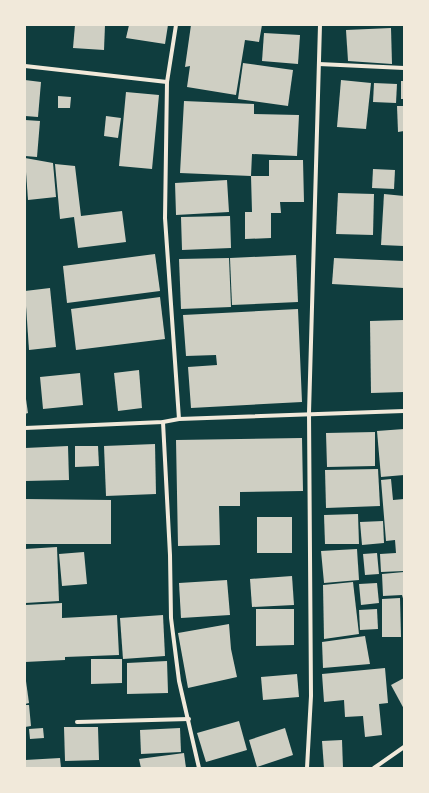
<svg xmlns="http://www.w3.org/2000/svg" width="429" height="793" viewBox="0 0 429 793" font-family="Quicksand,sans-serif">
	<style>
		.building { fill: #cfcfc3 }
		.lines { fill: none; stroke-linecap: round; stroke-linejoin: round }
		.minor { stroke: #f1e9da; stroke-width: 4 }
	</style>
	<rect width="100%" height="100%" fill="#0f3d3e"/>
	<g class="building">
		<path d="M75 25H105L104 50 73 48Z"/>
		<path d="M129 25H168L165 44 126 38Z"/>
		<path d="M191 25H262L259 42 245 40 236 95 187 87 190 66 185 67Z"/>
		<path d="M391 28 392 64 348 61 346 30Z"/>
		<path d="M264 33 300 35 298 64 262 61Z"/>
		<path d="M243 63 293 70 288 106 238 99Z"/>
		<path d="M25 80 41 82 38 117 25 116Z"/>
		<path d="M341 80 371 83 366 129 337 127Z"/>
		<rect x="401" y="81" width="3" height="18"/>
		<path d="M374 83 397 84 396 103 373 102Z"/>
		<path d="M126 92 159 95 152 169 119 166Z"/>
		<path d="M58 96 71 97 70 108H58Z"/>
		<path d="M184 101 254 104V114L299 115 297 156 252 154 251 176 180 173Z"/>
		<path d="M397 106H404V131L398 132Z"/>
		<path d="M106 116 121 118 118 138 104 136Z"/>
		<path d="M25 120 40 121 37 157 25 156Z"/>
		<path d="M25 158 53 163 56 197 28 200Z"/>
		<path d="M269 160H303L304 202H280L281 213H271V238L245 239V212H252L251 176H269Z"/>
		<path d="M55 164 75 166 81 216 122 211 126 242 78 248 74 217 60 219Z"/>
		<path d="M373 169 395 170 394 189 372 188Z"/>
		<path d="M227 180 229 212 176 215 175 183Z"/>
		<path d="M338 193 374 194 373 235 336 234Z"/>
		<path d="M384 194 404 196V246L381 245Z"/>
		<path d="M230 216 231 248 182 250 181 217Z"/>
		<path d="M155 254 160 291 67 303 63 266Z"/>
		<path d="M296 255 298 302 232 305 230 258Z"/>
		<path d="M229 258 231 307 181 309 179 259Z"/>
		<path d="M334 258 404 261V288L332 284Z"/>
		<path d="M50 288 56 347 29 350 25 291Z"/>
		<path d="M160 297 165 339 76 350 71 309Z"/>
		<path d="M298 309 302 402 191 408 188 367 217 365 216 355 186 356 183 315Z"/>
		<path d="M404 320V392L371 393 370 321Z"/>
		<path d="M139 370 142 408 118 411 114 373Z"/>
		<path d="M80 373 83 405 43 409 40 377Z"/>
		<path d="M25 392 28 413 25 414Z"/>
		<path d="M404 429V475L381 477 377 431Z"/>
		<path d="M375 432V466L327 467 326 433Z"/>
		<path d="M302 438 303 491 240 492V506H219L220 545 178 546 176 440Z"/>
		<path d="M155 444 156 494 106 496 104 446Z"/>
		<path d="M68 446 69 480 25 481V448Z"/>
		<path d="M75 446H98L99 466 75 467Z"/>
		<path d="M378 469 380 506 326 508 325 470Z"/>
		<path d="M391 479 393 500 404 499V571L381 572 380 554 396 553 395 540 386 541 381 480Z"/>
		<path d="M25 499 111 500V544H25Z"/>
		<path d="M358 514 359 544H325L324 515Z"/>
		<rect x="257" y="517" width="35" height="36"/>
		<path d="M383 521 384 543 362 545 360 522Z"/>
		<path d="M57 547 59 601 25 603V549Z"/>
		<path d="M357 549 359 580 324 583 321 551Z"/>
		<path d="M84 552 87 584 62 586 59 554Z"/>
		<path d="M377 553 379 574 365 575 363 554Z"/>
		<path d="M404 572V602L402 595 383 596 382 574Z"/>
		<path d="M292 576 294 605 252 607 250 579Z"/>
		<path d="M227 580 230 615 181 618 179 583Z"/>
		<path d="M353 582 359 634 324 639 323 585Z"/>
		<path d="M377 583 379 603 361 605 359 584Z"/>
		<path d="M400 598 401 637H382V599Z"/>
		<path d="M62 603V618L117 615 119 655 65 657V660L25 662V605Z"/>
		<path d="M256 609H294V645L256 646Z"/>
		<path d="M377 609 378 629 360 630 359 610Z"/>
		<path d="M163 615 165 656 123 659 120 618Z"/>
		<path d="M229 624 231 649 237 677 188 688 178 633Z"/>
		<path d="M365 636 370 664 323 668 322 642Z"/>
		<path d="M91 659H122V683L91 684Z"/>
		<path d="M167 661 168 693 127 694V663Z"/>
		<path d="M385 668 388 703 379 704 382 735 365 737 363 716 345 717 344 700 324 702 322 674Z"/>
		<path d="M25 674 29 703 25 704Z"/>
		<path d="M297 674 299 697 263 700 261 677Z"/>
		<path d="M404 678V709L391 685Z"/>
		<path d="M25 705H29L31 726 25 727Z"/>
		<path d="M239 721 247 750 206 762 197 733Z"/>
		<path d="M64 727H98L99 760 65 761Z"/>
		<path d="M43 728 44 738 30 739 29 729Z"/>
		<path d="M180 728 181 752 141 754 140 730Z"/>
		<path d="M285 728 293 755 257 767 249 740Z"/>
		<path d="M342 740 343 768H324L322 741Z"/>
		<path d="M184 753 186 768H141L139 759Z"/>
		<path d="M60 758 61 768H25V760Z"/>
	</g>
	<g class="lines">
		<g class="minor">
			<path d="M176 25 167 82 165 218 179 419"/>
			<path d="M319 64 404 68"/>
			<path d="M25 66 167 82"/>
			<path d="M163 422 170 555 171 618 179 681 199 768"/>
			<path d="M25 428 163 422 179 419 404 411"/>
			<path d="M77 722 189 719"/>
			<path d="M307 768 311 696 309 413 320 25"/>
			<path d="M374 768 404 747"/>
		</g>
	</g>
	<rect width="429" height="793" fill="none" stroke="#f1e9da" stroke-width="52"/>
</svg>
